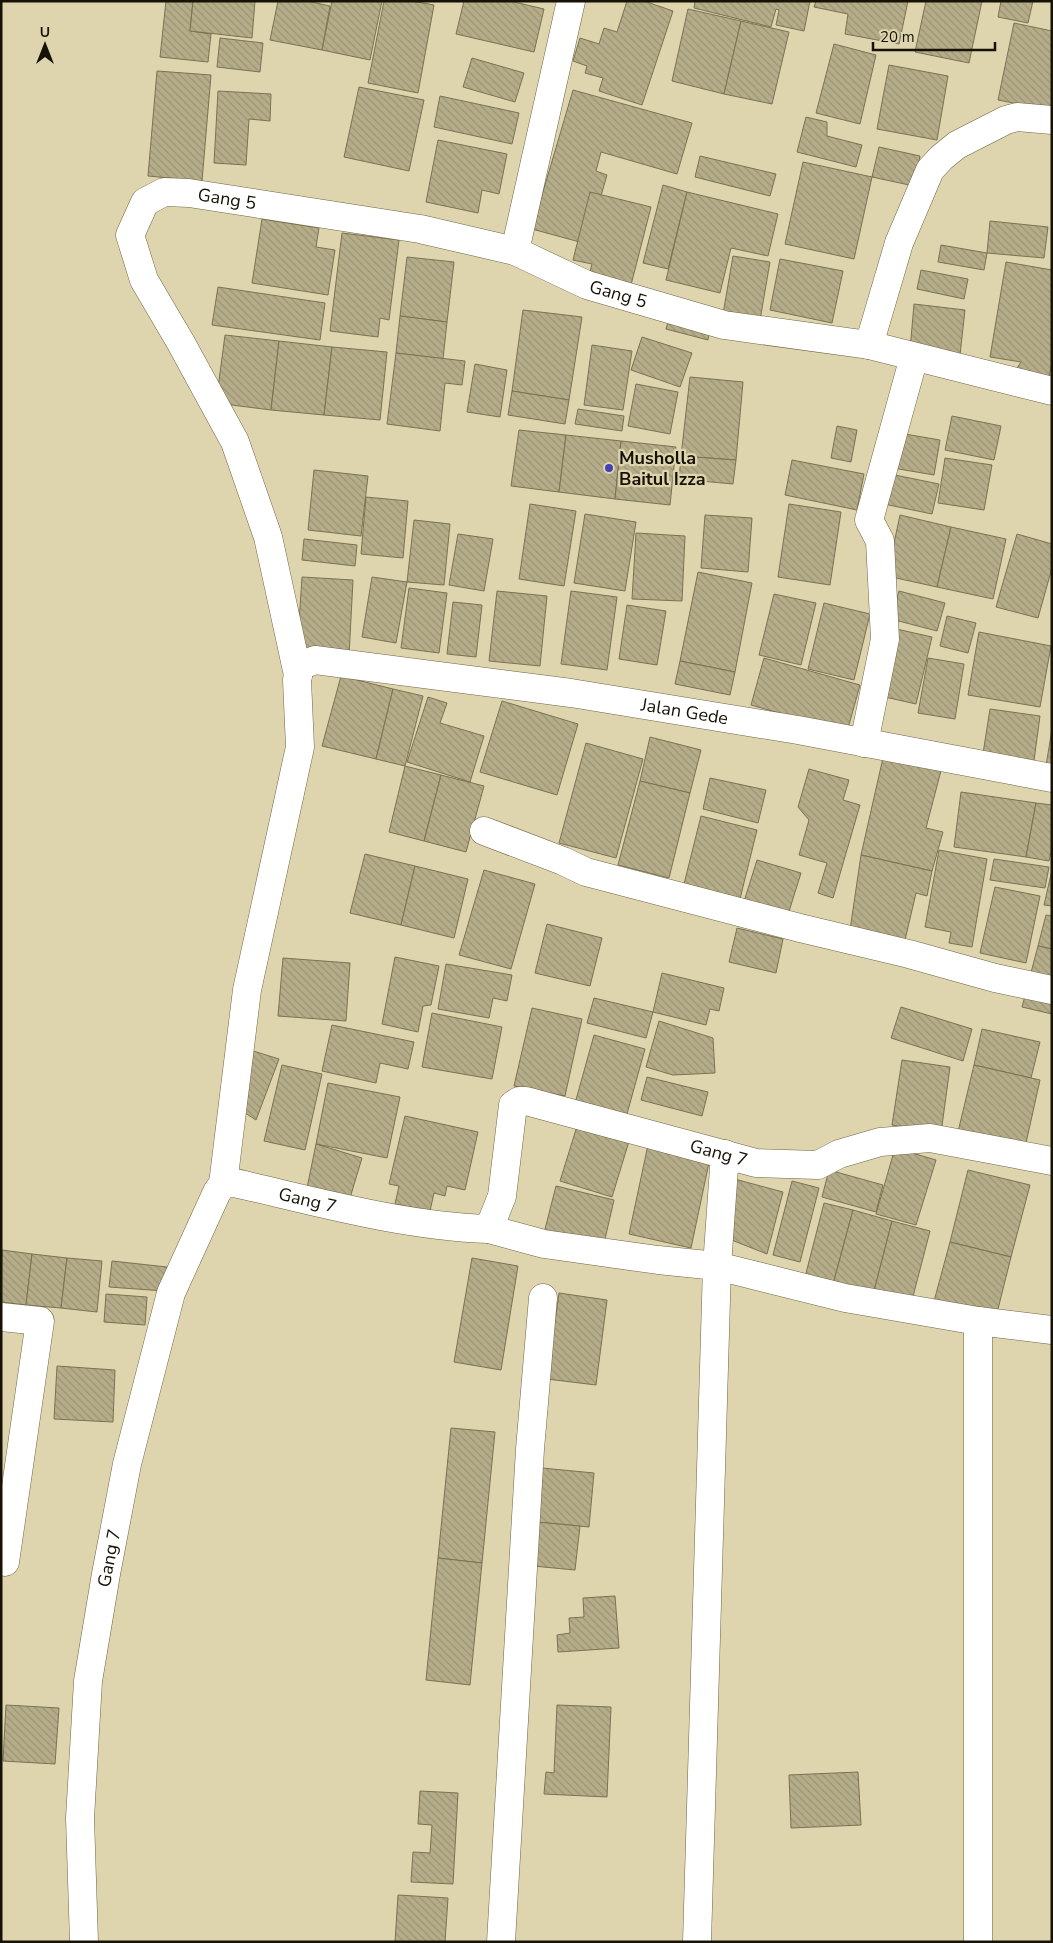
<svg xmlns="http://www.w3.org/2000/svg" width="1053" height="1943" viewBox="0 0 1053 1943" font-family="'Nunito Sans',sans-serif">
	<style>
		.building { fill: url(#building-back-hatch); stroke: #7a7250 }
		.lines { fill: none; stroke-linecap: round; stroke-linejoin: round }
		.minor-casing { stroke: #6d6543; stroke-width: 29 }
		.minor { stroke: #fff; stroke-width: 28 }
		.poi-dot { fill: #4242b7; stroke: #ded5af; stroke-width: 2 }
		.labels { text-anchor: middle; stroke-width: 4.5; stroke-linejoin: round; paint-order: stroke }
		.street-label { font-size: 18px; fill: #161306; stroke: #ded5af }
		.poi-label { font-size: 18px; font-weight: bold; fill: #161306; stroke: #ded5af; text-anchor: start }
	</style>
	<defs>
		<pattern id="building-back-hatch" width="6" height="6" patternUnits="userSpaceOnUse" patternTransform="scale(1.25)"><rect width="6" height="6" fill="#b5ad89"/><path d="M-1 5l2 2M0 0l6 6M5-1l2 2" fill="none" stroke="#9b9475"/></pattern>
	</defs>
	<rect width="100%" height="100%" fill="#ded5af"/>
	<g class="building">
		<path d="M166 1H193L190 31 211 34 208 62 160 57Z"/>
		<path d="M193 1H255L252 38 190 31Z"/>
		<path d="M278 1H307L330 6 322 50 270 40Z"/>
		<path d="M332 1H382L370 60 322 50Z"/>
		<path d="M384 1H412L434 5 418 93 368 83Z"/>
		<path d="M464 1H510L544 9 534 52 456 34Z"/>
		<path d="M627 1H644L673 11 642 105 599 91 603 78 585 73 587 66 573 61 580 38 599 44 604 28 617 32Z"/>
		<path d="M695 1H810L804 31 776 25 779 10 776 9 771 27 694 8Z"/>
		<path d="M816 1H908L899 44 845 34 848 14 814 7Z"/>
		<path d="M926 1H982L969 63 915 52Z"/>
		<path d="M1001 1H1033L1028 23 998 17Z"/>
		<path d="M688 9 741 21 724 94 672 81Z"/>
		<path d="M741 21 789 32 772 104 724 94Z"/>
		<path d="M1014 23 1052 31V102L1050 110 998 100Z"/>
		<path d="M220 38 263 43 260 72 217 67Z"/>
		<path d="M834 44 876 55 860 124 816 113Z"/>
		<path d="M472 58 524 73 515 102 463 87Z"/>
		<path d="M889 65 948 76 937 140 877 129Z"/>
		<path d="M157 71 211 75 202 181 148 176Z"/>
		<path d="M359 87 424 100 409 171 344 157Z"/>
		<path d="M573 90 692 123 677 174 601 152 596 171 607 175 587 244 532 229Z"/>
		<path d="M218 91 271 94 270 121 249 119 246 165 214 163Z"/>
		<path d="M440 96 519 113 512 144 434 127Z"/>
		<path d="M806 117 827 122V136L862 145 856 167 797 152Z"/>
		<path d="M438 140 507 154 499 194 482 190 478 213 426 202Z"/>
		<path d="M879 147 920 156 914 186 872 177Z"/>
		<path d="M700 156 776 174 770 196 695 177Z"/>
		<path d="M803 162 872 177 854 259 785 244Z"/>
		<path d="M663 185 687 192 668 269 643 263Z"/>
		<path d="M590 192 651 207 631 285 589 275 592 264 573 260Z"/>
		<path d="M687 192 778 214 768 256 731 248 720 293 666 280Z"/>
		<path d="M262 219 319 228 316 247 335 250 328 295 252 283Z"/>
		<path d="M990 221 1048 227 1044 258 987 253Z"/>
		<path d="M342 233 399 240 389 320 380 318 378 337 330 331Z"/>
		<path d="M941 245 987 253 984 270 938 262Z"/>
		<path d="M733 256 770 262 760 320 723 314Z"/>
		<path d="M407 257 454 262 447 322 400 316Z"/>
		<path d="M780 259 843 271 832 323 770 310Z"/>
		<path d="M1006 262 1052 270V362L1049 377 1015 371 1021 362 990 357Z"/>
		<path d="M921 270 968 279 964 299 917 289Z"/>
		<path d="M218 287 325 303 320 340 212 325Z"/>
		<path d="M914 304 965 310 960 355 910 350Z"/>
		<path d="M523 310 582 317 569 400 512 391Z"/>
		<path d="M400 316 447 322 443 359 396 353Z"/>
		<path d="M669 318 710 329 708 340 666 329Z"/>
		<path d="M225 335 279 341 271 410 216 403Z"/>
		<path d="M642 337 692 353 680 387 631 370Z"/>
		<path d="M279 341 332 347 324 415 271 410Z"/>
		<path d="M592 345 632 351 623 410 584 405Z"/>
		<path d="M332 347 387 352 380 420 324 415Z"/>
		<path d="M396 353 465 361 462 385 445 383 440 431 387 424Z"/>
		<path d="M475 364 507 370 500 417 467 412Z"/>
		<path d="M690 377 743 382 736 460 681 456Z"/>
		<path d="M636 384 678 392 670 434 628 426Z"/>
		<path d="M512 391 569 400 565 424 508 415Z"/>
		<path d="M578 409 624 416 622 431 575 424Z"/>
		<path d="M952 416 1001 426 994 460 945 450Z"/>
		<path d="M837 426 857 430 851 462 831 458Z"/>
		<path d="M519 430 566 435 559 492 511 486Z"/>
		<path d="M899 433 940 440 934 475 893 468Z"/>
		<path d="M566 435 621 441 615 499 559 492Z"/>
		<path d="M621 441 676 447 670 505 615 499Z"/>
		<path d="M681 456 736 460 733 484 679 479Z"/>
		<path d="M945 458 992 465 984 510 938 503Z"/>
		<path d="M792 460 864 474 857 510 785 495Z"/>
		<path d="M314 470 368 476 361 536 308 530Z"/>
		<path d="M890 474 939 484 932 514 884 504Z"/>
		<path d="M366 497 408 501 403 558 361 554Z"/>
		<path d="M530 504 576 511 564 586 519 579Z"/>
		<path d="M789 504 841 512 830 585 778 577Z"/>
		<path d="M585 514 636 522 625 591 574 583Z"/>
		<path d="M705 515 752 518 748 572 701 568Z"/>
		<path d="M900 515 951 527 937 587 887 576Z"/>
		<path d="M414 520 450 524 444 585 407 582Z"/>
		<path d="M951 527 1006 539 993 599 937 587Z"/>
		<path d="M636 533 685 536 682 601 632 599Z"/>
		<path d="M458 534 493 539 484 591 449 585Z"/>
		<path d="M1017 534 1052 544V568L1038 618 996 607Z"/>
		<path d="M304 539 357 545 355 566 302 560Z"/>
		<path d="M698 572 752 583 735 672 680 661Z"/>
		<path d="M302 577 353 580 349 656 297 653Z"/>
		<path d="M372 577 407 582 396 643 362 637Z"/>
		<path d="M409 588 447 593 439 653 401 648Z"/>
		<path d="M497 591 547 596 540 666 489 661Z"/>
		<path d="M571 591 617 597 607 670 561 664Z"/>
		<path d="M899 591 945 603 937 631 891 619Z"/>
		<path d="M774 594 816 603 801 665 759 655Z"/>
		<path d="M453 602 482 605 476 657 447 654Z"/>
		<path d="M824 603 870 614 854 680 808 669Z"/>
		<path d="M627 605 666 611 657 665 619 659Z"/>
		<path d="M947 616 976 623 968 653 940 646Z"/>
		<path d="M892 628 932 637 916 704 876 695Z"/>
		<path d="M979 632 1051 646 1040 707 968 695Z"/>
		<path d="M764 658 860 685 847 732 751 705Z"/>
		<path d="M928 658 964 664 955 719 918 713Z"/>
		<path d="M680 661 735 672 730 695 675 684Z"/>
		<path d="M341 676 393 689 376 759 322 746Z"/>
		<path d="M393 689 423 696 405 766 376 759Z"/>
		<path d="M428 697 447 703 440 723 484 736 470 782 407 762Z"/>
		<path d="M502 701 578 724 557 795 480 772Z"/>
		<path d="M990 709 1040 716 1033 768 982 760Z"/>
		<path d="M1052 729V773L1045 772Z"/>
		<path d="M650 737 701 750 690 793 640 781Z"/>
		<path d="M586 743 643 759 616 858 559 843Z"/>
		<path d="M885 749 943 763 926 828 943 832 932 871 861 855Z"/>
		<path d="M405 766 441 775 424 841 389 832Z"/>
		<path d="M809 769 849 780 843 800 860 805 833 898 818 893 827 863 799 855 809 820 798 807Z"/>
		<path d="M441 775 484 786 466 852 424 841Z"/>
		<path d="M710 778 766 790 758 823 703 809Z"/>
		<path d="M640 781 690 793 669 878 618 865Z"/>
		<path d="M961 792 1036 803 1026 857 954 847Z"/>
		<path d="M1036 803 1052 805V847L1049 861 1026 857Z"/>
		<path d="M701 816 757 830 739 903 683 888Z"/>
		<path d="M939 850 987 859 972 947 949 943 951 932 925 927Z"/>
		<path d="M365 854 415 866 401 925 350 913Z"/>
		<path d="M861 855 932 871 927 896 916 893 905 940 850 930Z"/>
		<path d="M994 859 1049 867 1045 888 990 880Z"/>
		<path d="M757 860 801 873 786 921 742 908Z"/>
		<path d="M415 866 468 879 454 938 401 925Z"/>
		<path d="M484 870 535 884 511 969 459 955Z"/>
		<path d="M1052 870V906L1044 905Z"/>
		<path d="M995 887 1040 896 1026 963 980 953Z"/>
		<path d="M1046 915 1052 916V949L1038 946Z"/>
		<path d="M547 924 602 938 590 986 535 973Z"/>
		<path d="M737 928 783 939 776 973 729 962Z"/>
		<path d="M1038 946 1052 949V1014L1022 1007Z"/>
		<path d="M395 957 439 966 431 1005 423 1006 418 1032 382 1024Z"/>
		<path d="M283 958 350 963 346 1021 278 1016Z"/>
		<path d="M446 964 512 975 507 1001 493 998 489 1018 438 1009Z"/>
		<path d="M662 973 724 988 719 1011 710 1009 706 1025 653 1012Z"/>
		<path d="M594 998 653 1012 646 1038 587 1023Z"/>
		<path d="M901 1007 972 1029 963 1061 891 1038Z"/>
		<path d="M532 1008 582 1019 565 1096 514 1086Z"/>
		<path d="M432 1013 502 1027 492 1079 422 1067Z"/>
		<path d="M659 1021 713 1038 715 1073 673 1075 646 1067Z"/>
		<path d="M332 1025 414 1042 408 1069 380 1063 376 1083 322 1071Z"/>
		<path d="M982 1029 1040 1042 1031 1078 974 1065Z"/>
		<path d="M594 1035 645 1049 625 1121 574 1107Z"/>
		<path d="M250 1050 279 1059 256 1120 239 1109Z"/>
		<path d="M902 1060 950 1067 941 1133 892 1125Z"/>
		<path d="M282 1065 322 1074 305 1150 264 1141Z"/>
		<path d="M974 1065 1040 1080 1024 1152 957 1136Z"/>
		<path d="M647 1077 708 1092 702 1116 641 1100Z"/>
		<path d="M328 1083 400 1097 387 1158 316 1144Z"/>
		<path d="M405 1116 478 1132 465 1190 447 1186 445 1196 434 1193 430 1211 395 1204 399 1186 389 1184Z"/>
		<path d="M578 1123 630 1138 612 1197 560 1181Z"/>
		<path d="M316 1144 362 1158 347 1208 306 1193Z"/>
		<path d="M648 1145 710 1158 691 1248 629 1234Z"/>
		<path d="M895 1148 936 1160 916 1225 876 1214Z"/>
		<path d="M829 1170 883 1185 876 1212 822 1197Z"/>
		<path d="M968 1170 1030 1185 1011 1257 950 1242Z"/>
		<path d="M727 1177 783 1192 767 1254 724 1237Z"/>
		<path d="M792 1181 819 1188 800 1262 773 1255Z"/>
		<path d="M556 1186 614 1200 602 1252 543 1237Z"/>
		<path d="M824 1203 853 1210 832 1288 804 1281Z"/>
		<path d="M853 1210 892 1221 872 1299 832 1288Z"/>
		<path d="M892 1221 930 1231 910 1308 872 1299Z"/>
		<path d="M950 1242 1011 1257 995 1321 933 1305Z"/>
		<path d="M2 1250 32 1254 26 1305 1 1302Z"/>
		<path d="M32 1254 67 1258 61 1308 26 1305Z"/>
		<path d="M67 1258 102 1261 97 1312 61 1308Z"/>
		<path d="M472 1258 518 1266 501 1370 454 1362Z"/>
		<path d="M112 1261 167 1267 164 1291 109 1287Z"/>
		<path d="M559 1293 607 1300 596 1385 547 1379Z"/>
		<path d="M106 1294 147 1297 145 1325 104 1322Z"/>
		<path d="M57 1366 115 1370 113 1422 54 1419Z"/>
		<path d="M451 1428 495 1432 482 1563 438 1558Z"/>
		<path d="M542 1468 594 1473 589 1527 537 1522Z"/>
		<path d="M537 1522 580 1526 575 1570 533 1566Z"/>
		<path d="M438 1558 482 1563 470 1685 426 1680Z"/>
		<path d="M615 1596 619 1648 558 1652 557 1635 570 1633 569 1618 584 1617 583 1598Z"/>
		<path d="M6 1705 59 1708 55 1764 3 1761Z"/>
		<path d="M557 1705 611 1707 607 1797 544 1794 546 1772 554 1773Z"/>
		<path d="M858 1772 861 1825 791 1828 789 1775Z"/>
		<path d="M420 1791 458 1793 453 1884 411 1882 413 1852 430 1853 432 1825 418 1824Z"/>
		<path d="M398 1895 448 1898 445 1942H395Z"/>
	</g>
	<g class="lines">
		<defs>
			<g id="minor">
				<path d="M515 251 571 1"/>
				<path d="M869 345 899 243 930 170 941 158 957 145 1006 120 1017 117 1052 120"/>
				<path id="s1" d="M298 675 268 537 235 442 181 343 144 280 130 235 145 202 164 192 189 193 420 229 515 251 587 285 724 325 869 345 1052 391"/>
				<path d="M864 743 885 639 880 541 869 520 914 357"/>
				<path d="M484 831 563 861 586 872 800 928 909 954 995 978 1052 990"/>
				<path id="s2" d="M223 1184 247 990 300 747 297 680 300 666 315 660 571 693 798 730 1052 778"/>
				<path d="M489 1229 544 1244 658 1260 717 1266 845 1298 978 1321 1052 1330"/>
				<path d="M1 1317 40 1321 5 1562"/>
				<path d="M978 1321V1942"/>
				<path id="s3" d="M84 1942 80 1818 88 1681 106 1574 127 1464 171 1293 217 1192 223 1184 235 1183C318 1202 403 1226 489 1229L502 1196 513 1105 519 1101H526L756 1163 818 1165 839 1154 880 1142 930 1138 1052 1161"/>
				<path d="M501 1942 530 1449 543 1298"/>
				<path d="M697 1942 717 1266 725 1154"/>
			</g>
		</defs>
		<use href="#minor" class="minor-casing"/>
		<use href="#minor" class="minor"/>
	</g>
	<circle class="poi-dot" cx="609" cy="468" r="5"/>
	<g class="labels">
		<g class="street-label">
			<text dy="6" stroke="none"><textPath href="#s1" startOffset="596">Gang 5</textPath></text>
			<text dy="6" stroke="none"><textPath href="#s1" startOffset="1001">Gang 5</textPath></text>
			<text dy="6" stroke="none"><textPath href="#s2" startOffset="915">Jalan Gede</textPath></text>
			<text dy="6" stroke="none"><textPath href="#s3" startOffset="1391">Gang 7</textPath></text>
			<text dy="6" stroke="none"><textPath href="#s3" startOffset="866">Gang 7</textPath></text>
			<text dy="6" stroke="none"><textPath href="#s3" startOffset="386">Gang 7</textPath></text>
		</g>
		<g class="poi-label">
			<text x="619" y="464">Musholla<tspan x="619" dy="21">Baitul Izza</tspan></text>
		</g>
	</g>
	<rect width="1053" height="1943" fill="none" stroke="#161306" stroke-width="5"/>
	<g transform="translate(45 45)" stroke="#ded5af" stroke-width="4" paint-order="stroke">
	<path d="M0-4L9 19L0 12L-9 19Z" fill="#161306"/>
	<text y="-8" font-size="14" font-weight="bold" text-anchor="middle" fill="#161306">U</text>
	</g>
	<path d="M873 42v8h122v-8" fill="none" stroke="#161306" stroke-width="2.5"/>
	<text x="880" y="42" font-size="15" fill="#161306" stroke="#ded5af" stroke-width="4" paint-order="stroke">20 m</text>
</svg>
